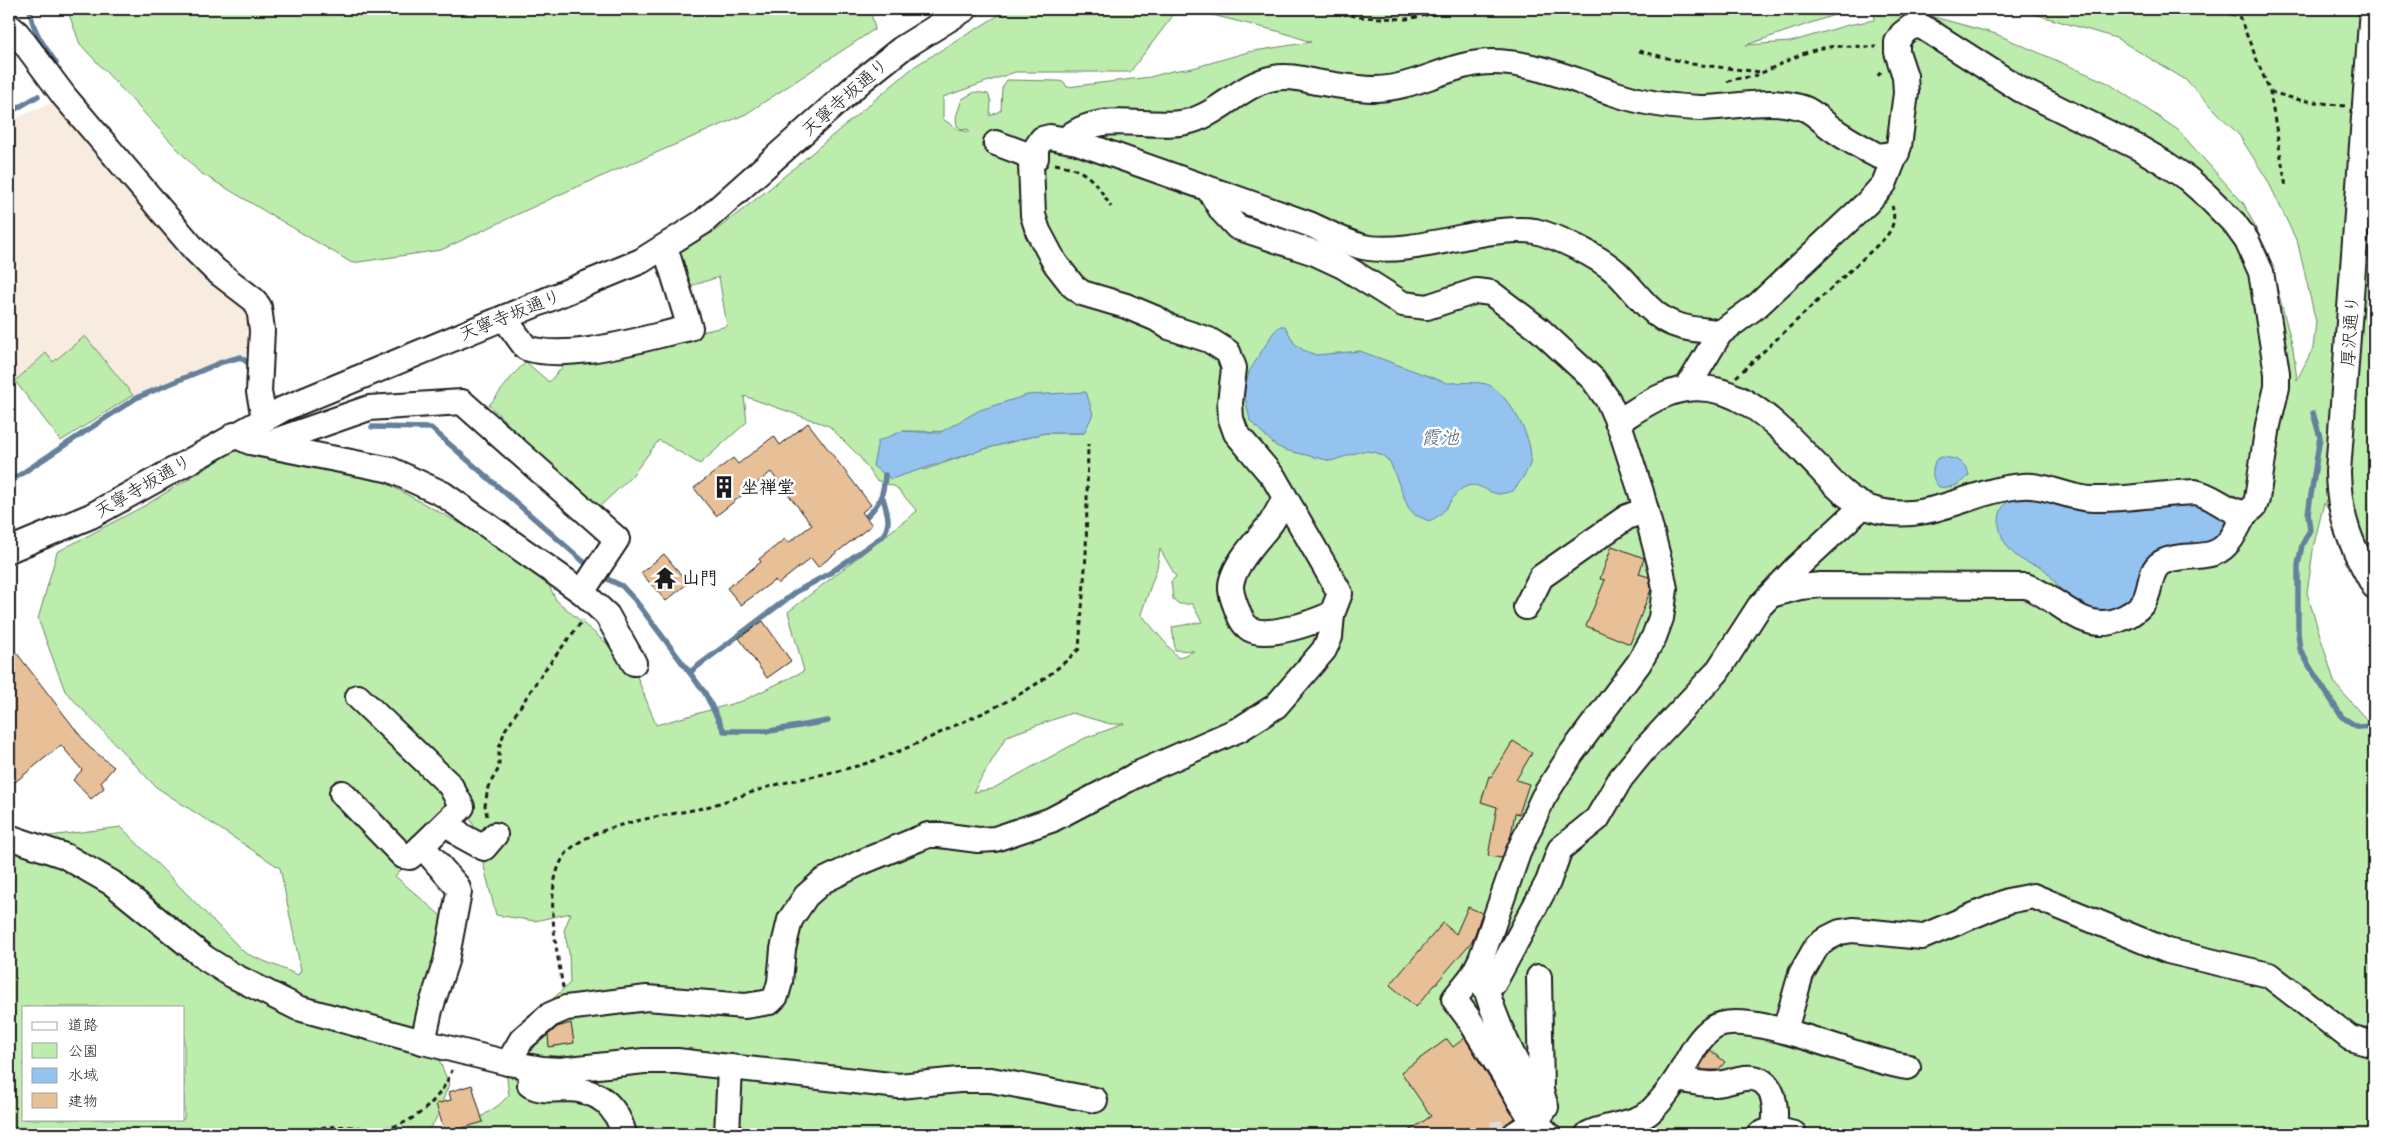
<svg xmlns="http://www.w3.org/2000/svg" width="2383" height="1143" viewBox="0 0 2383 1143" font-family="'Indie Flower','Klee One',sans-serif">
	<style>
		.built { fill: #f8ece0 }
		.green { fill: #bcedad; stroke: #6c8464; fill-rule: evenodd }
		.water { fill: #95c3f0; stroke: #65809b }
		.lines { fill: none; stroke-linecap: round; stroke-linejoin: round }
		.stream { stroke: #65809b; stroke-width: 5.5 }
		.building { fill: #e8c098; stroke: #1c1c1c }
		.minor-tunnel { stroke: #ddd; stroke-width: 24; stroke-dasharray: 24 12; stroke-linecap: butt }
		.minor-casing { stroke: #1c1c1c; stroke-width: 28 }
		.path { stroke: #1c1c1c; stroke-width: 3; stroke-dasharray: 5 4; stroke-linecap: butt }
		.minor { stroke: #fff; stroke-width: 24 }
		.labels { text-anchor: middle; stroke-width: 5; stroke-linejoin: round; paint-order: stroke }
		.street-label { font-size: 18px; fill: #1c1c1c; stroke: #fff }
		.poi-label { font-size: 18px; font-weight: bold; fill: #1c1c1c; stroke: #fff; text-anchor: start }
		.water-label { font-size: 19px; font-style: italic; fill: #4c5f71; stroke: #fff }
	</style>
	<rect width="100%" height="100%" fill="#fff"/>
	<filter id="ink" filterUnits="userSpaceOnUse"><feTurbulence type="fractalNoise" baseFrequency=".02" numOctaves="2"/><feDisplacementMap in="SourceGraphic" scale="10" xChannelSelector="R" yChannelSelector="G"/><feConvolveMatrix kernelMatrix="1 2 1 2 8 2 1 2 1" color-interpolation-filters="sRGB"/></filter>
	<g filter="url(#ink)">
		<path class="built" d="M56 101 257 313 246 333 250 353 222 362 136 398 85 336 53 362 46 354 9 386V121Z"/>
		<g class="green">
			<path d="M67 9H870L875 29 746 114 561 194 441 250 352 263 199 172 80 44Z"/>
			<path d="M1009 9H1178L1130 72H1015L943 97V119L959 130 969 132 968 129 962 130 957 126 956 117 962 99 975 92 988 94 991 101 990 116 1001 110 1002 88 1007 80 1058 81 1064 82 1067 87 1150 77 1172 71 1193 68 1248 52 1311 42 1281 32 1188 9H1852L1746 45 1790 42 1848 25 1874 20 1875 14 1879 9H1901L1908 13 1916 12 1996 34 2108 83 2178 130 2244 204 2268 253 2293 348 2297 380 2313 348 2316 322 2298 244 2268 181 2239 135 2186 80 2116 38 2017 9H2374V584L2324 503 2314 544 2307 593 2335 684 2374 728V1134H455L499 1105 509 1095 504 1055 512 1036 570 983 569 953 564 930 571 913 535 921 496 915 474 826 464 807 395 876 448 922 434 1047 449 1084 435 1121 425 1134H9V841L121 827 245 953 298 975 301 970 280 868 156 787 65 691 38 619 57 552 144 506 236 450 294 457 337 465 384 482 474 531 546 579 556 600 633 666 656 725 742 701 804 671 788 612 917 511 896 487 876 480 859 456 829 426 744 396 747 422 700 464 659 440 631 477 596 510 489 405C502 391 511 375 526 362L549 382 565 364 727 326 719 277 687 287 676 254 715 231 769 189 915 66ZM903 431 1084 433H1045L981 450 924 470ZM1160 549 1176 577 1171 581 1173 599 1179 604H1192L1202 622 1172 627 1175 650 1194 651 1178 658 1141 614 1157 568ZM1072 713 1110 724H1124L1085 738 992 789 973 792 1007 736ZM24 1007H184V1119H24Z"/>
			<path d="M85 336 133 395 61 441 15 381 46 353 53 362Z"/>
		</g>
		<g class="water">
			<path d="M1280 326H1285L1294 343 1303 350 1316 355 1360 351 1447 383C1457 383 1481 381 1489 385 1509 395 1536 442 1530 464 1527 473 1519 483 1513 491 1509 492 1502 494 1498 494 1485 492 1479 481 1465 487 1449 495 1450 513 1429 521L1415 515 1408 507 1390 462 1383 456 1375 452 1362 451 1331 461 1285 450 1276 446 1250 421 1244 392 1249 372 1273 333Z"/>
			<path d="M1086 392 1093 414 1084 433H1045L981 450 891 479 873 466 878 441 903 431 939 433 980 410 1027 395Z"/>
			<path d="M1941 457C1955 458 1965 460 1969 475 1961 485 1953 488 1939 487 1931 478 1932 472 1935 461Z"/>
			<path d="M2011 498H2187L2226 519 2224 537 2196 550 2110 617C2091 609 2074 604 2060 589 2055 583 2051 575 2045 570 2040 565 2031 565 2024 561 2001 549 1988 515 2011 498Z"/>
		</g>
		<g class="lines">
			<g class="stream">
				<path d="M30 9C32 31 44 45 56 63"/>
				<path d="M9 113 38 96"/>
				<path d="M2313 413 2320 437 2308 514 2310 530 2302 545 2298 565V633L2300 649 2311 669 2342 717 2358 727 2374 726"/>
				<path d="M372 427 431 428 592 569"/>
				<path d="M9 482 136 398 222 362 241 357 250 365"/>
				<path d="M866 517C879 505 884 494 885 475"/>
				<path d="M599 575 622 586 635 600 705 693 724 731H770L828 721"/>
				<path d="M690 672 796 592 830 573 883 536C892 522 887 513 883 498"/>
			</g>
		</g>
		<g class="building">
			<path d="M808 423 871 505 862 512 872 525 818 567 811 558 778 584 775 580 741 605 727 588 761 562 759 559 785 539 788 543 812 525 771 472 716 516 694 488 733 458 738 464 774 436 780 445Z"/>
			<path d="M1612 546 1644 558 1639 574 1649 577 1651 589 1630 644 1586 626 1605 580 1600 579Z"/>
			<path d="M664 554 688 583 666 601 641 573Z"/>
			<path d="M763 621 791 661 767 678 739 638Z"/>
			<path d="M9 643 89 747 114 767 101 782 104 788 91 799 73 780 82 770 61 745 9 787Z"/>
			<path d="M1513 741 1532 753 1516 780 1529 784 1519 814 1515 813 1511 835 1502 858 1488 856 1497 807 1481 802 1489 776 1491 777Z"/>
			<path d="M1468 907 1482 913 1473 940 1416 1007 1390 985 1443 923 1456 934Z"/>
			<path d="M571 1023 574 1043 549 1047 548 1035 557 1027Z"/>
			<path d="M1465 1038 1514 1118 1503 1127 1501 1134H1405L1431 1116 1401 1072 1447 1039 1453 1047Z"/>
			<path d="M1710 1050 1725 1062 1718 1070H1703L1700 1067Z"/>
			<path d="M472 1085 483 1122 445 1133 436 1104 451 1100 449 1092Z"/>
		</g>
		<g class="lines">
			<path class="minor-tunnel" d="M1492 1134 1504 1132"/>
			<defs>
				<g id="minor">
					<path d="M2372 9 2338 472C2339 518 2351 546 2374 586"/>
					<path d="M9 26 17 33 64 96 194 249 215 270 254 300 259 307 262 330 259 392 264 418"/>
					<path d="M1066 139C1099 109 1147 130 1186 122 1219 115 1241 84 1274 78 1288 75 1302 79 1316 82 1336 85 1356 89 1376 89 1417 88 1452 62 1492 62 1535 62 1576 81 1616 94 1643 103 1672 107 1700 108 1733 108 1771 97 1803 108 1815 112 1823 123 1834 130 1848 140 1863 148 1878 156L1897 153"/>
					<path d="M996 143 1036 158V148L1042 139 1050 137 1077 142 1309 224C1328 232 1348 245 1369 248 1409 253 1459 235 1501 231 1511 230 1524 229 1535 231 1559 237 1598 256 1616 272 1633 288 1645 308 1665 320 1682 330 1702 329 1720 333"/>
					<path d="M1209 190 1222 211 1237 227 1315 253 1343 266 1403 304 1427 307 1476 291 1491 293 1540 330 1593 379 1608 400 1621 430 1641 492 1661 568 1665 589 1661 618 1654 637 1639 663 1571 754 1543 798 1518 853 1481 959 1473 975 1454 999 1469 1019 1530 1117 1548 1134"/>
					<path d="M506 317 510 326 526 348C571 362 643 338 690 328L665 247"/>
					<path d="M1617 422C1634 412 1651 399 1670 393 1732 371 1780 427 1819 468 1836 487 1853 505 1879 511 1930 523 1973 489 2023 486 2047 484 2069 499 2093 499 2127 500 2162 493 2195 492 2214 495 2228 513 2246 513L2254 507 2257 499 2268 425 2277 387V373L2261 272 2247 241 2234 223 2206 195 2188 179 2163 162 2139 148 2021 90 1921 26 1911 27 1902 34 1897 42V52L1905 76 1906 93 1899 146 1884 184 1867 203 1758 305 1720 333 1687 388"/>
					<path d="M234 435 250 442 391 470 443 494 582 592 607 615 634 663"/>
					<path d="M266 444 369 408 462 402 617 539 582 592"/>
					<path d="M1285 499C1280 507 1276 515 1271 523 1258 540 1238 559 1232 580 1229 589 1233 599 1236 607 1239 615 1242 624 1250 629 1268 639 1314 622 1332 614"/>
					<path d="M9 550 91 516 283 409 641 261 703 222 861 81 901 49 965 9"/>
					<path d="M1771 595 1800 587 1821 585 2026 586C2058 597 2082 634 2118 620 2128 616 2136 612 2143 603 2152 591 2148 571 2161 563 2180 551 2210 563 2226 545 2235 537 2239 522 2246 513"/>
					<path d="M1526 607 1541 577 1627 517 1646 510"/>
					<path d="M358 697 450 785 462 807 422 846"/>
					<path d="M342 793 403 856 410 857 422 846 457 886 459 892 446 961 430 1010 423 1042"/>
					<path d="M447 822 462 836 484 848 495 835"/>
					<path d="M9 837 65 856 112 883 205 958 232 975 298 1008 423 1042 508 1063 543 1069 560 1070 644 1061H677L899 1086 959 1080H991L1095 1100"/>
					<path d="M1473 975 1486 989 1494 983 1548 882 1560 849 1597 819 1621 778 1643 751 1717 672 1759 607 1797 567 1863 506"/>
					<path d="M1486 989C1498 1028 1518 1069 1540 1103"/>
					<path d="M1785 1030 1801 974 1817 946 1828 938 1840 932 1853 930 1922 937 2008 901 2033 896 2168 951 2269 975 2350 1038 2374 1045"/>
					<path d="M508 1063 522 1039 550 1015 566 1008 647 998 745 1006 770 1002 776 996 780 982 783 949 790 920 806 896 823 881 862 862 928 835H940L978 840 995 839 1051 820 1142 772 1240 729 1276 706 1324 650 1330 637 1332 614 1340 593 1274 478 1236 433 1231 419 1230 403 1234 368 1228 352 1209 340 1169 327 1157 319 1126 306 1082 293 1073 286 1055 263 1038 231 1033 215 1031 164 1028 154"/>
					<path d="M532 1068 530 1085C544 1092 554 1089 568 1089 599 1090 616 1106 624 1134"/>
					<path d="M1677 1079C1689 1081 1703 1085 1715 1084 1726 1084 1735 1079 1745 1078 1775 1075 1777 1107 1774 1129"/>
					<path d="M727 1134 730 1067"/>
					<path d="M1515 1134 1538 1119 1546 1107 1541 1091 1539 977"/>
					<path d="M1588 1134C1607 1124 1635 1126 1652 1110 1661 1101 1671 1088 1678 1077 1688 1061 1696 1039 1713 1028 1747 1006 1863 1062 1908 1067"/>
					<path d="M1760 1134 1774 1129 1794 1134"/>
				</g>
			</defs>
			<use href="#minor" class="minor-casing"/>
			<g class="path">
				<path d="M1324 9 1359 17 1406 19 1459 9"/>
				<path d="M2213 9 2239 16 2270 92 2286 187"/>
				<path d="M1639 51 1692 64 1761 72"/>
				<path d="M1878 76 1882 70"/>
				<path d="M1727 82C1736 77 1747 79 1757 75 1781 65 1803 50 1829 47 1845 45 1861 47 1876 47"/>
				<path d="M2270 92 2300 100 2345 106"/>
				<path d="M1055 164C1086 169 1095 180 1111 207"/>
				<path d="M1736 377 1884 239C1893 229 1896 219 1892 206"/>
				<path d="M487 816 485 806 488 787 499 768V748L505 730 543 672 583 620"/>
				<path d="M563 988C557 950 542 887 565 855 588 824 666 816 703 808 728 801 753 791 779 784 808 777 838 772 867 763 897 753 926 740 954 726 1005 703 1038 689 1079 649L1086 555 1088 444"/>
				<path d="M295 1134C314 1128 331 1125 351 1127 360 1127 369 1130 378 1129 411 1128 441 1100 452 1070"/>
			</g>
			<use href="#minor" class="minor"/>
		</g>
	</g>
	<defs>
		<symbol id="building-bare" viewBox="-9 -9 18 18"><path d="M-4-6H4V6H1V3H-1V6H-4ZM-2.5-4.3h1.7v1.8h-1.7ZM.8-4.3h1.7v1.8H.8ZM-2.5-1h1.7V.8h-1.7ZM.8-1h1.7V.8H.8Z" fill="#1c1c1c" stroke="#fff" stroke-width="2.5" paint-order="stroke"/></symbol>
		<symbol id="temple-bare" viewBox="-9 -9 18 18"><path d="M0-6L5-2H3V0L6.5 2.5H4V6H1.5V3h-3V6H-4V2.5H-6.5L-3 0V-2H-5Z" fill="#1c1c1c" stroke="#fff" stroke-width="2.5" paint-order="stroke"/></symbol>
	</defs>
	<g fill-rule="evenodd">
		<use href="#building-bare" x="708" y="471" width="32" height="32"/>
		<use href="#temple-bare" x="649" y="562" width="32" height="32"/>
	</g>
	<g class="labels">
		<g class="street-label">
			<text transform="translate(845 97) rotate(-41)" y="6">天寧寺坂通り</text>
			<text transform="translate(510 315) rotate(-22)" y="6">天寧寺坂通り</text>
			<text transform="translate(2350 331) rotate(-86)" y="6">厚沢通り</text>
			<text transform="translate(143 486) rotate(-30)" y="6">天寧寺坂通り</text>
		</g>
		<g class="poi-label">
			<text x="741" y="493">坐禅堂</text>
			<text x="682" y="584">山門</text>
		</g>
		<g class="water-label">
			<text x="1440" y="444">霞池</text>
		</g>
	</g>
	<rect width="2383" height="1143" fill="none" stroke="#fff" stroke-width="30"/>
	<rect x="15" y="15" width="2353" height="1113" fill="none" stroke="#1c1c1c" stroke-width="2" filter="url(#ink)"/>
	<rect x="22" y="1006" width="162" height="115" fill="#ffffff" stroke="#a4a4a4"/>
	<rect x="32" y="1022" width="25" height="8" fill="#ffffff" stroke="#a4a4a4"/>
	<text x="68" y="1030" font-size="15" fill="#1c1c1c">道路</text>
	<rect x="32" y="1043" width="25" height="15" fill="#bcedad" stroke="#a4a4a4"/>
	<text x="68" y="1056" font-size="15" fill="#1c1c1c">公園</text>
	<rect x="32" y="1068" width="25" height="15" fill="#95c3f0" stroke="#a4a4a4"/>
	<text x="68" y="1080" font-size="15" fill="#1c1c1c">水域</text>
	<rect x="32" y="1093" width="25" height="15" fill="#e8c098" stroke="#a4a4a4"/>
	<text x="68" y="1106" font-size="15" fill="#1c1c1c">建物</text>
</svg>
